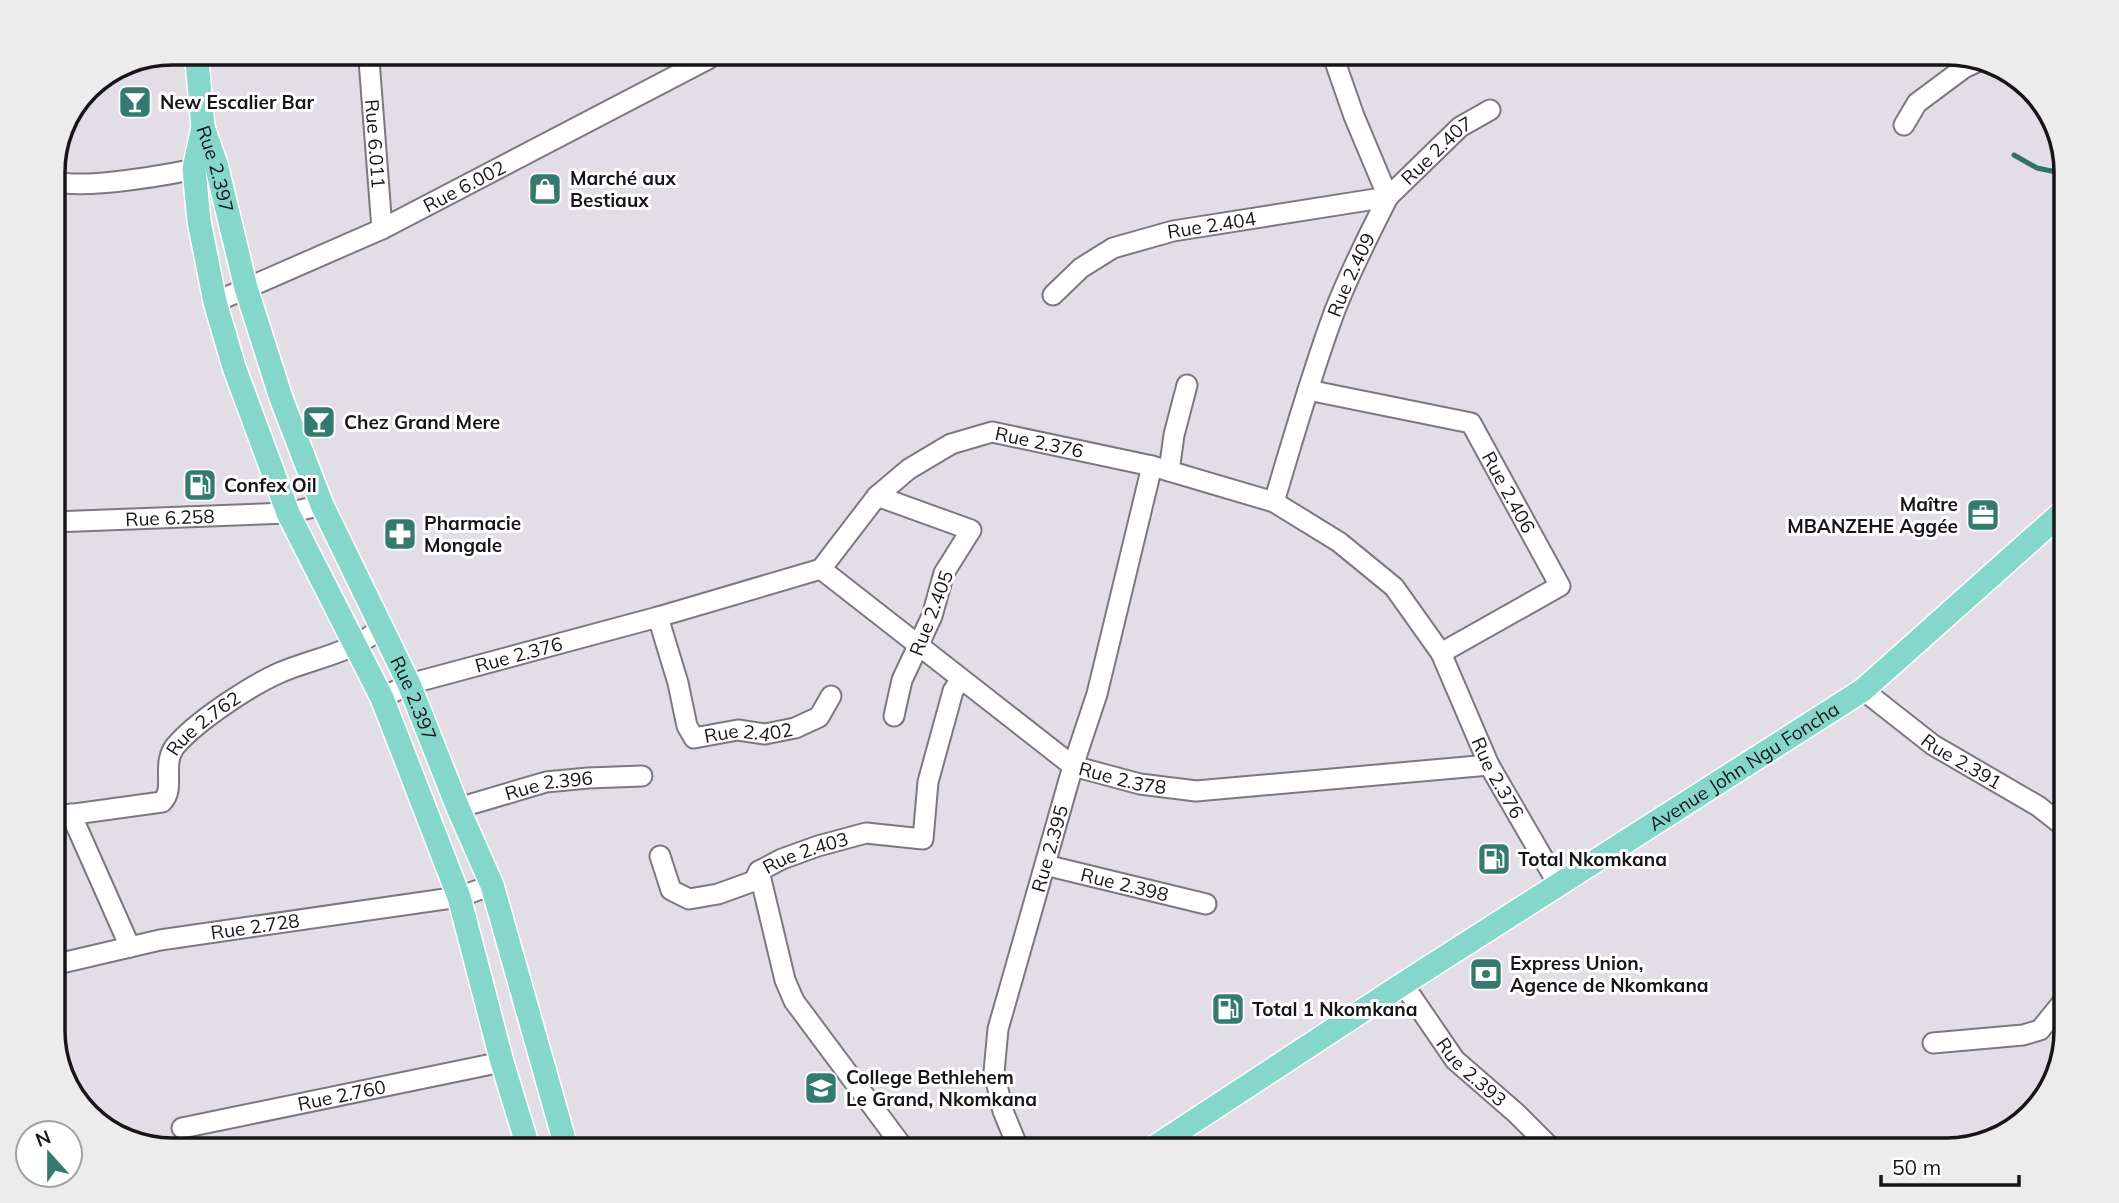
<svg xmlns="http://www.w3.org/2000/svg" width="2119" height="1203" viewBox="0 0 2119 1203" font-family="Mulish,sans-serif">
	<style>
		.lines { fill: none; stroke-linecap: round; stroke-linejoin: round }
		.stream { stroke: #357067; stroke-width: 5 }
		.minor-casing { stroke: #7d7880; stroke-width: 23 }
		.major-casing { stroke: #fff; stroke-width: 26 }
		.minor { stroke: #fff; stroke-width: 19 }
		.major { stroke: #85d7cb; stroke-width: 23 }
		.labels { text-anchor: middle; stroke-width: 6; stroke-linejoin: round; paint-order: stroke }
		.poi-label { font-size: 19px; font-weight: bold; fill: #171518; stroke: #fff; text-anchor: start }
		.street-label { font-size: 19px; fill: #171518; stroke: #fff }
		.rim { fill: none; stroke: #171518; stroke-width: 3.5 }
	</style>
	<rect width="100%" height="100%" fill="#e3dde6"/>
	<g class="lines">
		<path class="stream" d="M2014 155 2037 168 2066 174"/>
		<defs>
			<g id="minor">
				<path id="s1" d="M369 60 382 229"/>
				<path d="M1904 125 1917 103 1964 68 1979 61"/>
				<path d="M53 180C77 192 179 173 208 166"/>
				<path id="s2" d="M1053 295 1081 268 1113 248 1173 231 1388 197 1460 127 1490 110"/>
				<path id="s3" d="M215 302 382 229 708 59"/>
				<path id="s4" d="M1308 390 1471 423 1560 586 1441 653"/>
				<path d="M1169 471 1174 435 1187 385"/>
				<path d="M877 496 971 530 944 573 932 616 902 680 894 716"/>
				<path id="s5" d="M1274 502C1293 439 1311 375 1334 313 1349 273 1369 235 1388 197L1354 116 1333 56"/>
				<path id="s6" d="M53 522 288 513 322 505"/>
				<path id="s7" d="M821 569 1073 766 1140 784 1196 791 1489 765"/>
				<path id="s8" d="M658 617 678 683 687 726 694 738 738 730 765 734 795 728 819 717 831 696"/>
				<path id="s9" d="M1863 690 1933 745 2038 806 2066 828"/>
				<path id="s10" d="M382 698 409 684 658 617 821 569 877 496 909 469 951 444 992 432 1152 466 1274 502 1339 542 1394 587 1441 653 1489 765 1558 884"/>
				<path id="s11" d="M458 808 546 782 588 778 642 776"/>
				<path d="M71 814 130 947"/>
				<path id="s12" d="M53 817 162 802C177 788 159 762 178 743 200 719 250 686 279 673 304 662 331 657 355 645 364 641 373 634 382 628"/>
				<path d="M660 856 671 890 689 899 718 894 754 881 759 871"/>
				<path id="s13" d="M1045 865 1206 904"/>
				<path id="s14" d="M53 965 160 940 459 897 492 885"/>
				<path id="s15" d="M1403 984 1455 1060 1516 1113 1553 1150"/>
				<path d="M1933 1043 2023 1035 2040 1030 2066 998"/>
				<path id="s16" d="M182 1128 502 1062"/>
				<path id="s17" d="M905 1150 794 1001 785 980 759 871 782 859 818 846 866 833 923 839 928 782 953 691 961 679"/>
				<path id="s18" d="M1019 1150 1003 1111 994 1072 998 1029 1073 766 1097 694 1152 466"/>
			</g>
			<g id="major">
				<path id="s19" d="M197 61 203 127 216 164 246 288 281 398 322 505 409 684 458 808 492 885 567 1150"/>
				<path d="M203 127 194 169 199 221 215 302 234 367 288 513 382 698 459 897 502 1062 529 1150"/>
				<path id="s20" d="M1150 1150 1403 984 1863 690 2066 509"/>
			</g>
		</defs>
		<use href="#minor" class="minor-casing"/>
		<use href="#major" class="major-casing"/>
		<use href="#minor" class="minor"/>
		<use href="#major" class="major"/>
	</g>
	<defs>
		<symbol id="bar-square" viewBox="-11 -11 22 22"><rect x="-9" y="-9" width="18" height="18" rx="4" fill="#357a6f" stroke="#fff"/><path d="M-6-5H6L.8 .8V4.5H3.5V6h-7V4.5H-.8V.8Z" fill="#fff"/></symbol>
		<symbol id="shop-square" viewBox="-11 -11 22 22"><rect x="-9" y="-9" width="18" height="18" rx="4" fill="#357a6f" stroke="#fff"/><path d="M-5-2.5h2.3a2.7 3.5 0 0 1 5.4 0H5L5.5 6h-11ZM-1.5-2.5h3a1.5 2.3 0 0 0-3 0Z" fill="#fff"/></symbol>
		<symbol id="fuel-square" viewBox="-11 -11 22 22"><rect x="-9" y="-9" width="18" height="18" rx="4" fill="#357a6f" stroke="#fff"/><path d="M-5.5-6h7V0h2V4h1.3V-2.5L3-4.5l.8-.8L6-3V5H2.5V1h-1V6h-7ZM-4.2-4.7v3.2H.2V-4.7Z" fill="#fff"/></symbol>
		<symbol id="office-square" viewBox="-11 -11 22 22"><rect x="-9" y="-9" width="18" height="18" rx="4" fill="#357a6f" stroke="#fff"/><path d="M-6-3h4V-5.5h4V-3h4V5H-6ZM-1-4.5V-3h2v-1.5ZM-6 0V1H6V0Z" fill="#fff"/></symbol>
		<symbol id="pharmacy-square" viewBox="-11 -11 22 22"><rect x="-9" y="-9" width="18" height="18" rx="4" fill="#357a6f" stroke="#fff"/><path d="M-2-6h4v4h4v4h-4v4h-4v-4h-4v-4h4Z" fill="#fff"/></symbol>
		<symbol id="bank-square" viewBox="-11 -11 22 22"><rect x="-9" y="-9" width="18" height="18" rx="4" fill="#357a6f" stroke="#fff"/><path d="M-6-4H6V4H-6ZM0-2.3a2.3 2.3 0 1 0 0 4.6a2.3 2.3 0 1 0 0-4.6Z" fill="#fff"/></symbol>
		<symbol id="school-square" viewBox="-11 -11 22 22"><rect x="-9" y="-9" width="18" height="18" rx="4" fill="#357a6f" stroke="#fff"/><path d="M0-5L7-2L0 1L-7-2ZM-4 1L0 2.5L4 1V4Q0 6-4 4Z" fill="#fff"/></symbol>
	</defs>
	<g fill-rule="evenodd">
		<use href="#bar-square" x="116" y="83" width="38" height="38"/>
		<use href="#shop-square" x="526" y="170" width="38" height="38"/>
		<use href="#bar-square" x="300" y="403" width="38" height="38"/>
		<use href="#fuel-square" x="181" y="466" width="38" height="38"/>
		<use href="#office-square" x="1964" y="496" width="38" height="38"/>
		<use href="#pharmacy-square" x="381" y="515" width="38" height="38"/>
		<use href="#fuel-square" x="1475" y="840" width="38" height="38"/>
		<use href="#bank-square" x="1467" y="955" width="38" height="38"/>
		<use href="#fuel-square" x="1209" y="990" width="38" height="38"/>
		<use href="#school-square" x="802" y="1069" width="38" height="38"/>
	</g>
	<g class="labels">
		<g class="poi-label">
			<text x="160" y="109">New Escalier Bar</text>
			<text x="570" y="185">Marché aux<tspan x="570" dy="22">Bestiaux</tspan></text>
			<text x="344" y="429">Chez Grand Mere</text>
			<text x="224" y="492">Confex Oil</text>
			<text x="1958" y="511" text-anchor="end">Maître<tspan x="1958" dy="22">MBANZEHE Aggée</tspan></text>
			<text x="424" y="530">Pharmacie<tspan x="424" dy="22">Mongale</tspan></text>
			<text x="1518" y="866">Total Nkomkana</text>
			<text x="1510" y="970">Express Union,<tspan x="1510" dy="22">Agence de Nkomkana</tspan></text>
			<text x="1252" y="1016">Total 1 Nkomkana</text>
			<text x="846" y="1084">College Bethlehem<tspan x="846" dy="22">Le Grand, Nkomkana</tspan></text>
		</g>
		<g class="street-label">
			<text dy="7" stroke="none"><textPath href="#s1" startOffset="84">Rue 6.011</textPath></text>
			<text dy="7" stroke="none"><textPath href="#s2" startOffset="424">Rue 2.407</textPath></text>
			<text dy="7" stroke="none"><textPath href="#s19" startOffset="110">Rue 2.397</textPath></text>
			<text dy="7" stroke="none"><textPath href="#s3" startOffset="275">Rue 6.002</textPath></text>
			<text dy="7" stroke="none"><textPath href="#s2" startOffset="178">Rue 2.404</textPath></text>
			<text dy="7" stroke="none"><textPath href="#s5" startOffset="240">Rue 2.409</textPath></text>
			<text dy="7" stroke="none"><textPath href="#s10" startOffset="732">Rue 2.376</textPath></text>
			<text dy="7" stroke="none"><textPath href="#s4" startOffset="245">Rue 2.406</textPath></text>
			<text dy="7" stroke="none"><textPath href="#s6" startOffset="117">Rue 6.258</textPath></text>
			<text transform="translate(931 613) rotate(-69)" y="7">Rue 2.405</text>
			<text dy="7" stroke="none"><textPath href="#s10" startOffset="144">Rue 2.376</textPath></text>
			<text dy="7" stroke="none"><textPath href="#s19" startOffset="677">Rue 2.397</textPath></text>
			<text dy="7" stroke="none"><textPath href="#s12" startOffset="205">Rue 2.762</textPath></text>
			<text dy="7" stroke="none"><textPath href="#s8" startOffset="182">Rue 2.402</textPath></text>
			<text dy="7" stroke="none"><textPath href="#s9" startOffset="122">Rue 2.391</textPath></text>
			<text dy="7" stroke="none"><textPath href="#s20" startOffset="707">Avenue John Ngu Foncha</textPath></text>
			<text dy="7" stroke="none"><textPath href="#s7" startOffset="371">Rue 2.378</textPath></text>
			<text dy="7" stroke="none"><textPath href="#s10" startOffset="1340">Rue 2.376</textPath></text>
			<text dy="7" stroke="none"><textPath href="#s11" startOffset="94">Rue 2.396</textPath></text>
			<text dy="7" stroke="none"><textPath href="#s18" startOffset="313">Rue 2.395</textPath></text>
			<text dy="7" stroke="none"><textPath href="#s17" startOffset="371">Rue 2.403</textPath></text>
			<text dy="7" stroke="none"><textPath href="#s13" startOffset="82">Rue 2.398</textPath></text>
			<text dy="7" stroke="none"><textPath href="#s14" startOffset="206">Rue 2.728</textPath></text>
			<text dy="7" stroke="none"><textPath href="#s15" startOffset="112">Rue 2.393</textPath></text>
			<text dy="7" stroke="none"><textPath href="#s16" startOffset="163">Rue 2.760</textPath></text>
		</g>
	</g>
	<path d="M0 0H2119V1203H0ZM172 65H1947A107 107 0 0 1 2054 172V1031A107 107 0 0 1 1947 1138H172A107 107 0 0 1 65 1031V172A107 107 0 0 1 172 65Z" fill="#ececed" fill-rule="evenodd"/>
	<path class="rim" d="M172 65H1947A107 107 0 0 1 2054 172V1031A107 107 0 0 1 1947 1138H172A107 107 0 0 1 65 1031V172A107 107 0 0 1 172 65Z"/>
	<g transform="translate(49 1154) rotate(339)"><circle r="33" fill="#ffffff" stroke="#a2a1a3" stroke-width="2"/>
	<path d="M0-5L12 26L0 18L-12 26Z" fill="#357a6f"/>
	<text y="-10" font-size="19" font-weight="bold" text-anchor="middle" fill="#171518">N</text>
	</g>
	<path d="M1881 1175v10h138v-10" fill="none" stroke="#171518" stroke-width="3.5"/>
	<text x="1892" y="1175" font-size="21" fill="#171518" stroke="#ffffff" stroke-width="5" paint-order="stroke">50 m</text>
</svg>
